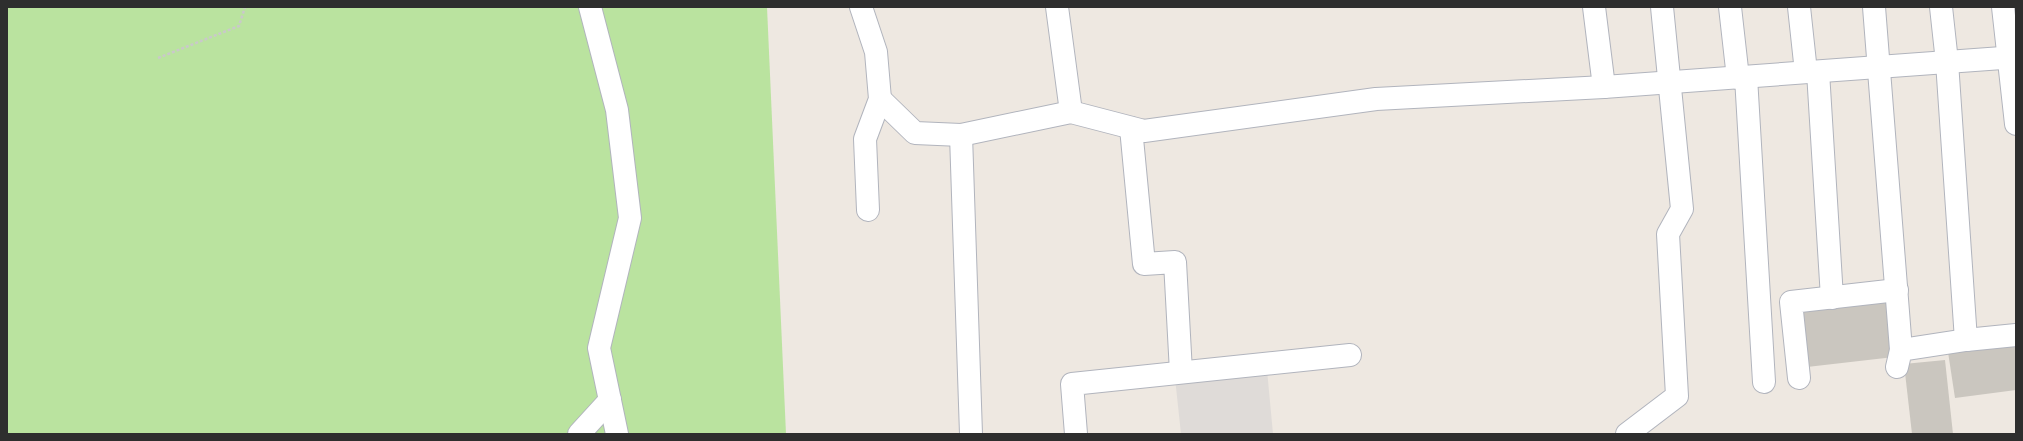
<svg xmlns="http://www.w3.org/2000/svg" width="2023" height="441" viewBox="0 0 2023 441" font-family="'Roboto Condensed',sans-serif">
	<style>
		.green { fill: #bae39f }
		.plaza { fill: #dfdbd8 }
		.building { fill: #cac6bf }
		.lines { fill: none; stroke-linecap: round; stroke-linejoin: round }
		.minor-casing { stroke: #b1b4bd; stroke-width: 24 }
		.path { stroke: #c9c9c9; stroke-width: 2.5; stroke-dasharray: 3 2; stroke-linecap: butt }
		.minor { stroke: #fff; stroke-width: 22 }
	</style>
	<rect width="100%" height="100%" fill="#eee8e1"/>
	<path class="green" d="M7 7H767L786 434H7Z"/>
	<path class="plaza" d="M1267 370 1273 434H1181L1175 378Z"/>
	<g class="building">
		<path d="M1887 298 1894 357 1807 367 1800 308Z"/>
		<path d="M2016 343V390L1955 398 1948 352Z"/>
		<path d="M1945 360 1953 434H1912L1904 364Z"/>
	</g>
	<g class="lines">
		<defs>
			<g id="minor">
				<path d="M590 7 617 110 630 218 599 348 617 434"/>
				<path d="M861 7 876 52 880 99 865 139 868 210"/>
				<path d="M1057 7 1071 112"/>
				<path d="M1594 7 1604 87"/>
				<path d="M1730 7 1738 78"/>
				<path d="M1799 7 1806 72"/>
				<path d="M1874 7 1901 350"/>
				<path d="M1941 7 1947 62 1966 340"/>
				<path d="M2003 7 2016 124"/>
				<path d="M1818 72 1832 298"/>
				<path d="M1746 77 1764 382"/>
				<path d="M880 99 915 133 961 135 1071 112 1144 131 1376 99 1604 87 2016 57"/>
				<path d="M1131 128 1144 264 1175 262 1181 372"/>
				<path d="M961 135 971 434"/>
				<path d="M1897 367 1901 350 1966 340 2016 335"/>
				<path d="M1799 378 1791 302 1897 290"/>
				<path d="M579 434 610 400"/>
				<path d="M1076 434 1072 384 1350 355"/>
				<path d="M1627 434 1677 396 1668 234 1682 209 1662 7"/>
			</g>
		</defs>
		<use href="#minor" class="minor-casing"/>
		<path class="path" d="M158 58 239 26 245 7"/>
		<use href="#minor" class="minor"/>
	</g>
	<rect width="2023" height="441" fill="none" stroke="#2e2e2e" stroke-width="16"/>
</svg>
